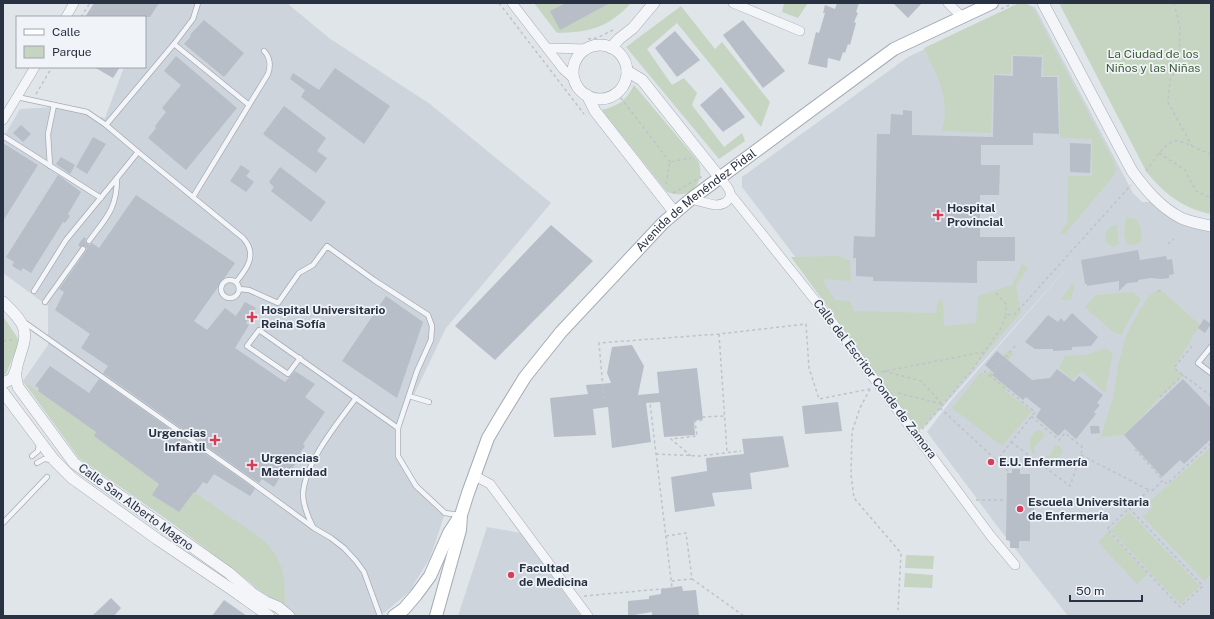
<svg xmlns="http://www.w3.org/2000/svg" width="1214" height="619" viewBox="0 0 1214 619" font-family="'Public Sans',sans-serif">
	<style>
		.built { fill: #ced4dc }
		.green { fill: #c6d5c1 }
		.building { fill: #b7bec8 }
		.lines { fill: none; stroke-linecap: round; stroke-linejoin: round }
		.service-casing { stroke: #a5acb5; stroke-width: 6 }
		.minor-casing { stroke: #a5acb5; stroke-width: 10 }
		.tertiary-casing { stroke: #a5acb5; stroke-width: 12 }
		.secondary-casing { stroke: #a5acb5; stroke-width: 14 }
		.path { stroke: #bfc2c9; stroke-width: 1.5; stroke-dasharray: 3 3; stroke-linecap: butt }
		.service { stroke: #f4f5f8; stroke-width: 4.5 }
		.minor { stroke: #f4f5f8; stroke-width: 9 }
		.tertiary { stroke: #f4f5f8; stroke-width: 11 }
		.secondary { stroke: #fff; stroke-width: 12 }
		.poi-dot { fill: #d73d59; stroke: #f0f3f7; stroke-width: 1.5 }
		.labels { text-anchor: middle; stroke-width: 3.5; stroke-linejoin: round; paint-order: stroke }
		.park-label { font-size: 12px; fill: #3d6034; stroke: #f0f3f7 }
		.street-label { font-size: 12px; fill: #283243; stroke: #f0f3f7 }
		.poi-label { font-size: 12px; font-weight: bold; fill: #283243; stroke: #f0f3f7; text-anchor: start }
	</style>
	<rect width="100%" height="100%" fill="#e0e5ea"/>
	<g class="built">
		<path d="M147 3H287L329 38 430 104 551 203 446 328 398 428V456L416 486 445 513 430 558 409 592 385 612 377 616H296L258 592 242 572 79 458 23 381 48 345V306L3 273V138L20 109 54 107 105 118 124 67H145V17Z"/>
		<path d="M1023 3 1035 7 1133 193 1142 202H1150L1179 222 1211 232V616H1068L998 527 927 432 949 403 1081 252 925 427 742 187V177L908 57Z"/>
		<path d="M487 527 521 533 581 616H458Z"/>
	</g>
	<g class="green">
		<path d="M534 3H631C608 28 590 32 557 33Z"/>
		<path d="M784 3H808L798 18 782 12Z"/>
		<path d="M1019 3H1025L1033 8 1115 164 1116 170 1115 174 1065 234 1061 233V230L1067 223 1068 176H1092V139L1060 138 1059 75 1043 76V55H1011V74H993L991 133 942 131C951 99 937 76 924 48Z"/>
		<path d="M1059 3H1211V214C1183 209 1162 192 1146 171Z"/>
		<path d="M681 6 715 49 722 42 770 102 761 127 677 23 647 49 672 85 684 78 697 93 692 105 724 147 742 133 745 141 719 159 626 47Z"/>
		<path d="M634 85 698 161C707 183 689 201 667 192L602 110C619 105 626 101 634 85Z"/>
		<path d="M1126 217 1136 219C1141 227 1144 234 1140 243L1129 245 1126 243 1124 231Z"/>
		<path d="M1117 225 1119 244 1113 247 1106 242C1104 235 1106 231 1111 226Z"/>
		<path d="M839 256 850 261 851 281 822 279 835 300 850 301 854 311 935 313 938 301 943 300 944 326 976 323 978 296 1012 285 1022 264 1028 268 1016 285 1021 312 919 431 791 257Z"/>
		<path d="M1073 284H1075L1071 300H1061L1063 296Z"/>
		<path d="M1160 289 1200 325 1174 368 1184 375 1160 397 1124 435 1101 437 1113 398 1118 365 1126 336 1139 311 1150 295Z"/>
		<path d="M1133 292 1141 299 1121 335 1113 332 1085 307 1096 295Z"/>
		<path d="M3 316 17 337 18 340V345L6 374 3 375Z"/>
		<path d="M1106 348 1113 354 1105 393 1082 371 1072 380 1059 368 1065 356 1085 355Z"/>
		<path d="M1008 350 1014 354 1008 360 1006 359 992 375 1007 388 1005 391 1032 411 1002 446 952 408 981 372 986 375Z"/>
		<path d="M23 381 96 432 94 436 154 480 163 477 153 495 179 512 194 492 265 541C286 565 285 579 285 609L172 523 79 458Z"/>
		<path d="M1040 430 1044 433V437C1039 442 1033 445 1035 453L1033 454C1028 446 1029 438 1035 431Z"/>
		<path d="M1055 446H1060L1063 451 1059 457 1050 462 1040 459 1050 455Z"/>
		<path d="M1211 447V574L1204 581 1143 517 1153 507 1149 502Z"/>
		<path d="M1129 512 1200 586 1180 604 1110 530Z"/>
		<path d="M1108 532 1148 574 1137 584 1098 542Z"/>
		<path d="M906 555 934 556 933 569 905 568Z"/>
		<path d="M905 573 933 575 932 588 904 587Z"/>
	</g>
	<g class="building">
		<path d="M94 3H159L150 17H85Z"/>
		<path d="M566 3H610L560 30 550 11Z"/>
		<path d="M837 3H859L856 12 858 13 854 22 856 23 850 45 848 44 845 53 843 52 840 61 828 58 827 68 808 64 816 32 819 33 825 13H823L825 5 835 9Z"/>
		<path d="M893 3H922L908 18Z"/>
		<path d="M204 20 244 53 224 77 184 44 191 36 190 35Z"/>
		<path d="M743 20 785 71 763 88 723 35Z"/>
		<path d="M675 31 700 60 677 77 655 48Z"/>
		<path d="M176 56 237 108 186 170 148 138 156 128 155 126 166 112 162 108 181 85 164 71Z"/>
		<path d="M1013 56 1042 57 1041 77H1057L1059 134 1033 133V145H981V165H1000L999 195H980V237H1015V261H977V283L873 281V277L856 276V258H853L854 236 875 237 877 134H890L891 114 903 115V110L912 111V135L993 137 994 75 1013 76Z"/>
		<path d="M94 67H120L113 78Z"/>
		<path d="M335 68 390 106 364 144 301 97 305 90 290 79 293 73 319 90Z"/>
		<path d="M721 87 745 117 723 132 700 105Z"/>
		<path d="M284 106 326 138 317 151 327 158 316 173 263 134Z"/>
		<path d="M21 125 31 134 23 142 13 133Z"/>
		<path d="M93 137 106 144 87 174 76 167Z"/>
		<path d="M3 143 38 165 3 221Z"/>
		<path d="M1070 143 1091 144 1090 173 1070 172Z"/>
		<path d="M61 157 75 165 70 174 56 164Z"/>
		<path d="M241 165 250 171 246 176 254 182 246 192 230 181Z"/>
		<path d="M280 167 326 202 311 222 271 191 274 187 269 182Z"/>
		<path d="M58 175 81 192 68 214 70 216 65 223 63 222 31 273 23 268 21 271 12 266 14 262 6 257Z"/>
		<path d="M136 195 235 263 194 321 207 330 225 308 236 316 245 302 256 308 246 323 249 325 235 348 285 382 295 371 315 384 305 397 325 412 303 444 305 446 300 453 302 455 291 470 286 467 274 487 262 479 259 483 103 373 108 366 81 348 90 334 55 310 64 292 59 289 86 251 87 248 85 246 80 247 78 245 84 237 86 239 85 242 87 244 90 245 92 243 99 248Z"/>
		<path d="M551 225 593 261 495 360 455 326Z"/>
		<path d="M1138 250 1140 260 1166 256 1167 260 1172 259 1174 274 1169 275V278L1162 279 1151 278 1138 280V282L1127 283 1119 291V281L1087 286V284H1085L1081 260Z"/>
		<path d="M386 296 423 322 397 398 342 361Z"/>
		<path d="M1072 313 1098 337 1091 346 1072 347V350L1053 351V349H1035L1025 342 1048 315 1058 322 1061 318 1064 322Z"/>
		<path d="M1204 319 1211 324 1205 333 1198 328Z"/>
		<path d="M632 345 644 366 638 395 659 393 657 372 697 368 703 419 694 421 695 435 664 437 660 402 646 403 651 442 612 448 608 407 593 409 596 435 554 437 550 398 588 394 586 385 611 383 607 373 612 347Z"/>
		<path d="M997 351 1032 380 1050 378 1057 369 1074 382 1079 376 1103 395 1097 403 1100 405 1094 412 1096 414 1076 439 1065 429 1058 436 1036 417 1041 409 1026 397 1023 400 992 375 994 373 985 365Z"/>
		<path d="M50 366 89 393 99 379 255 489 250 496 214 474 207 484 203 482 195 493 194 492 179 512 152 495 159 484 94 436 96 432 38 391 39 388 35 386Z"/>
		<path d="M1183 379 1211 408V439L1184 464 1180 460 1162 477 1124 435Z"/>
		<path d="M838 402 842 431 805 434 802 406Z"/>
		<path d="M1090 426H1099L1100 433 1091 434Z"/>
		<path d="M783 436 789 467 750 473 752 489 712 493 715 506 675 512 671 477 707 471 706 458 744 454 742 439Z"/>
		<path d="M1012 469H1020V474H1030V501L1034 505V513L1030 516V541H1019V548H1010V541L1006 540 1007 473H1012Z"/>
		<path d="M682 586 683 591 696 590 699 616H652V612L628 616V601L649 599V596L661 594V589Z"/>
		<path d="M111 598 121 608 114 616H92Z"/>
		<path d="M224 600 247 616H212Z"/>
	</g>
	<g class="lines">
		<defs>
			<g id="service">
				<path d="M174 44 193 19 198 3"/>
				<path d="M17 97 87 112 106 125"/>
				<path d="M3 136 101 198"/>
				<path d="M138 152 106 125 174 44 249 105"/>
				<path d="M50 166 48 134 54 105"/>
				<path d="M117 178 138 152 243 238C258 254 247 269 236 282"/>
				<path d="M193 197 268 74C271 66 270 57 264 51"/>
				<circle cx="230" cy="289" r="9"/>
				<path d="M239 289 249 290 278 303 299 273 313 265 327 246 374 280 428 315 432 326 431 340 417 371 398 428V456L416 486 445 513 459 515"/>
				<path d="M34 291 66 240 117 178C117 209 106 218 89 241"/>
				<path d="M45 302 83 249"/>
				<path d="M24 322 247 479 314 528 331 538 344 548 356 561 364 572 380 616"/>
				<path d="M1211 347 1198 363 1211 373"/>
				<path d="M300 358 288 374 247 346 259 330 398 428"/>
				<path d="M409 396 429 402"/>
				<path d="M32 456 38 451 39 444"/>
				<path d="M37 463 44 459 52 460"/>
				<path d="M3 523 47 477"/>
				<path d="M313 527C308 517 303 506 303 494 305 462 337 424 356 398"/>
			</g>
			<g id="minor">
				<path d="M512 3 563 69 575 80"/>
				<path d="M733 3 800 31"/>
				<path d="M948 3 962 17"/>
				<path d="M66 17 74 3"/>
				<path d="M548 48 588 49"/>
				<path d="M3 120 35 67"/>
				<path d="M731 195 830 319 990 535 1015 565"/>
				<path d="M691 199C699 201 708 204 716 205 720 205 723 204 726 202 736 194 726 185 720 178"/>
				<path d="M475 476 490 484 588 616"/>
			</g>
			<g id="tertiary">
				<path d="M1043 3 1132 171C1146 190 1160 207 1181 218 1190 222 1201 224 1211 226"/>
				<circle cx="600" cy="72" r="27"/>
				<path d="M611 48 619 39 633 28 654 3"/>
				<path d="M627 71 642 80 720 178"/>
				<path d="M587 95 595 111 675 213"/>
				<path d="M3 302C10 309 19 317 23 326 29 341 17 357 16 372 15 377 17 382 18 387L74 463 229 573 253 594 266 602 278 607 289 616"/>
				<path d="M3 383 12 379 16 370"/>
				<path d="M3 392 54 460 72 478 157 539 234 591 269 616"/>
			</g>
			<g id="secondary">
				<path d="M394 616 404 609 416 595 430 576 449 533 460 516"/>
				<path id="s1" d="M436 616 460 530 461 515 468 493 488 438 501 416 525 377 561 332 663 223 691 199 894 49 992 3"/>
			</g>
		</defs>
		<use href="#service" class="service-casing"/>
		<use href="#minor" class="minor-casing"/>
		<use href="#tertiary" class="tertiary-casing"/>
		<use href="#secondary" class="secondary-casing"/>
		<g class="path">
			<path d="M499 3 584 114"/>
			<path d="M1174 3 1180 27 1179 63 1170 80 1168 102 1193 148"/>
			<path d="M1001 9 1014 3"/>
			<path d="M81 17 90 3"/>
			<path d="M588 39 597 38 613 30"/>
			<path d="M617 93 670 162"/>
			<path d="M36 94 52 67"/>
			<path d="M1159 153 1185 170 1196 191 1211 198"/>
			<path d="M1146 171C1153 162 1167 138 1179 141 1190 144 1200 151 1211 154"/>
			<path d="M666 184 670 162 691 158"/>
			<path d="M673 193 703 176"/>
			<path d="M1168 244 1174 239"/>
			<path d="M1158 290 1162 293"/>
			<path d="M996 293 1006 304V315"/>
			<path d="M3 334V343"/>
			<path d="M719 334 727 452"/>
			<path d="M3 341 13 340"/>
			<path d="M1192 346 1174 368 1211 396"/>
			<path d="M884 371 921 381 942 404"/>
			<path d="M984 371 1035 412 997 460"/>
			<path d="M881 372 983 352"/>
			<path d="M990 376 1015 346"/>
			<path d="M870 389 860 408 852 432 851 475 854 498 901 553 898 610"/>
			<path d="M898 393 942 404"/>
			<path d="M1160 397 1183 375"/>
			<path d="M604 399 599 343 719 334 806 324 809 368 819 399 870 389"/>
			<path d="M940 408 1009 472"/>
			<path d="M922 429 973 369 1001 328 1006 315 1015 314 1131 185"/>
			<path d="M1011 442 1070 486 1083 448 1065 433 1059 440 1031 416"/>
			<path d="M1135 449 1163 480"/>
			<path d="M656 454 700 456 741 451"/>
			<path d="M1081 455 1149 490"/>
			<path d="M691 456 671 439 697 436 695 421 703 420V417L724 416"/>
			<path d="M976 500H1003"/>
			<path d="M1129 508 1203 586 1180 607 1107 529 1149 490 1152 491 1163 480 1167 484 1211 443"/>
			<path d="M666 536 686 533 692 579 671 581"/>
			<path d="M692 579 744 616"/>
			<path d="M584 596 672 588 650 403"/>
		</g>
		<use href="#service" class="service"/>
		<use href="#minor" class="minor"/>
		<use href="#tertiary" class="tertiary"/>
		<use href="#secondary" class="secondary"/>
	</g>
	<g class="poi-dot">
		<path d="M936 209h4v4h4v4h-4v4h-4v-4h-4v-4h4z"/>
		<path d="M250 311h4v4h4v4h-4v4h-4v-4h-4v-4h4z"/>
		<path d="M213 434h4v4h4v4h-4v4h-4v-4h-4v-4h4z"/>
		<circle cx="991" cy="462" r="4"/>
		<path d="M250 459h4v4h4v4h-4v4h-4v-4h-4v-4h4z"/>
		<circle cx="1020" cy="509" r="4"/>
		<circle cx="511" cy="575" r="4"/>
	</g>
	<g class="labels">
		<g class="park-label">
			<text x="1153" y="58">La Ciudad de los<tspan x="1153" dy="14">Niños y las Niñas</tspan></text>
		</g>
		<g class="street-label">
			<text dy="4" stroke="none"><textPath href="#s1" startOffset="504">Avenida de Menéndez Pidal</textPath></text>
			<text transform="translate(875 379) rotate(53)" y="4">Calle del Escritor Conde de Zamora</text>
			<text transform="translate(136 507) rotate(36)" y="4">Calle San Alberto Magno</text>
		</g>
		<g class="poi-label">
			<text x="947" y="212">Hospital<tspan x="947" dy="14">Provincial</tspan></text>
			<text x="261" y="314">Hospital Universitario<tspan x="261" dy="14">Reina Sofía</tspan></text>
			<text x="206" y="437" text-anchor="end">Urgencias<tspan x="206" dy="14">Infantil</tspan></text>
			<text x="261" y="462">Urgencias<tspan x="261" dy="14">Maternidad</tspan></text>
			<text x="999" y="466">E.U. Enfermería</text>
			<text x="1028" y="506">Escuela Universitaria<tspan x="1028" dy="14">de Enfermería</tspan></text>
			<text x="519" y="572">Facultad<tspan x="519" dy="14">de Medicina</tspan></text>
		</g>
	</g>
	<rect width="1214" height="619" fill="none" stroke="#283243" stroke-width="8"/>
	<rect x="16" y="16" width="130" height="52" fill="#f0f3f7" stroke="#a0a6af"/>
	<rect x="24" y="29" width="20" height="6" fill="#ffffff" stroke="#a0a6af"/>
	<text x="52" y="36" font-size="12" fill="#283243">Calle</text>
	<rect x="24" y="46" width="20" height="12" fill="#c6d5c1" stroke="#a0a6af"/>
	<text x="52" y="56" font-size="12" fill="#283243">Parque</text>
	<path d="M1070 595v6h72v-6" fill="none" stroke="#283243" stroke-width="2"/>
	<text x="1076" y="595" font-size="12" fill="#283243" stroke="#f0f3f7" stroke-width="3" paint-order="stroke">50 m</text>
</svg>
